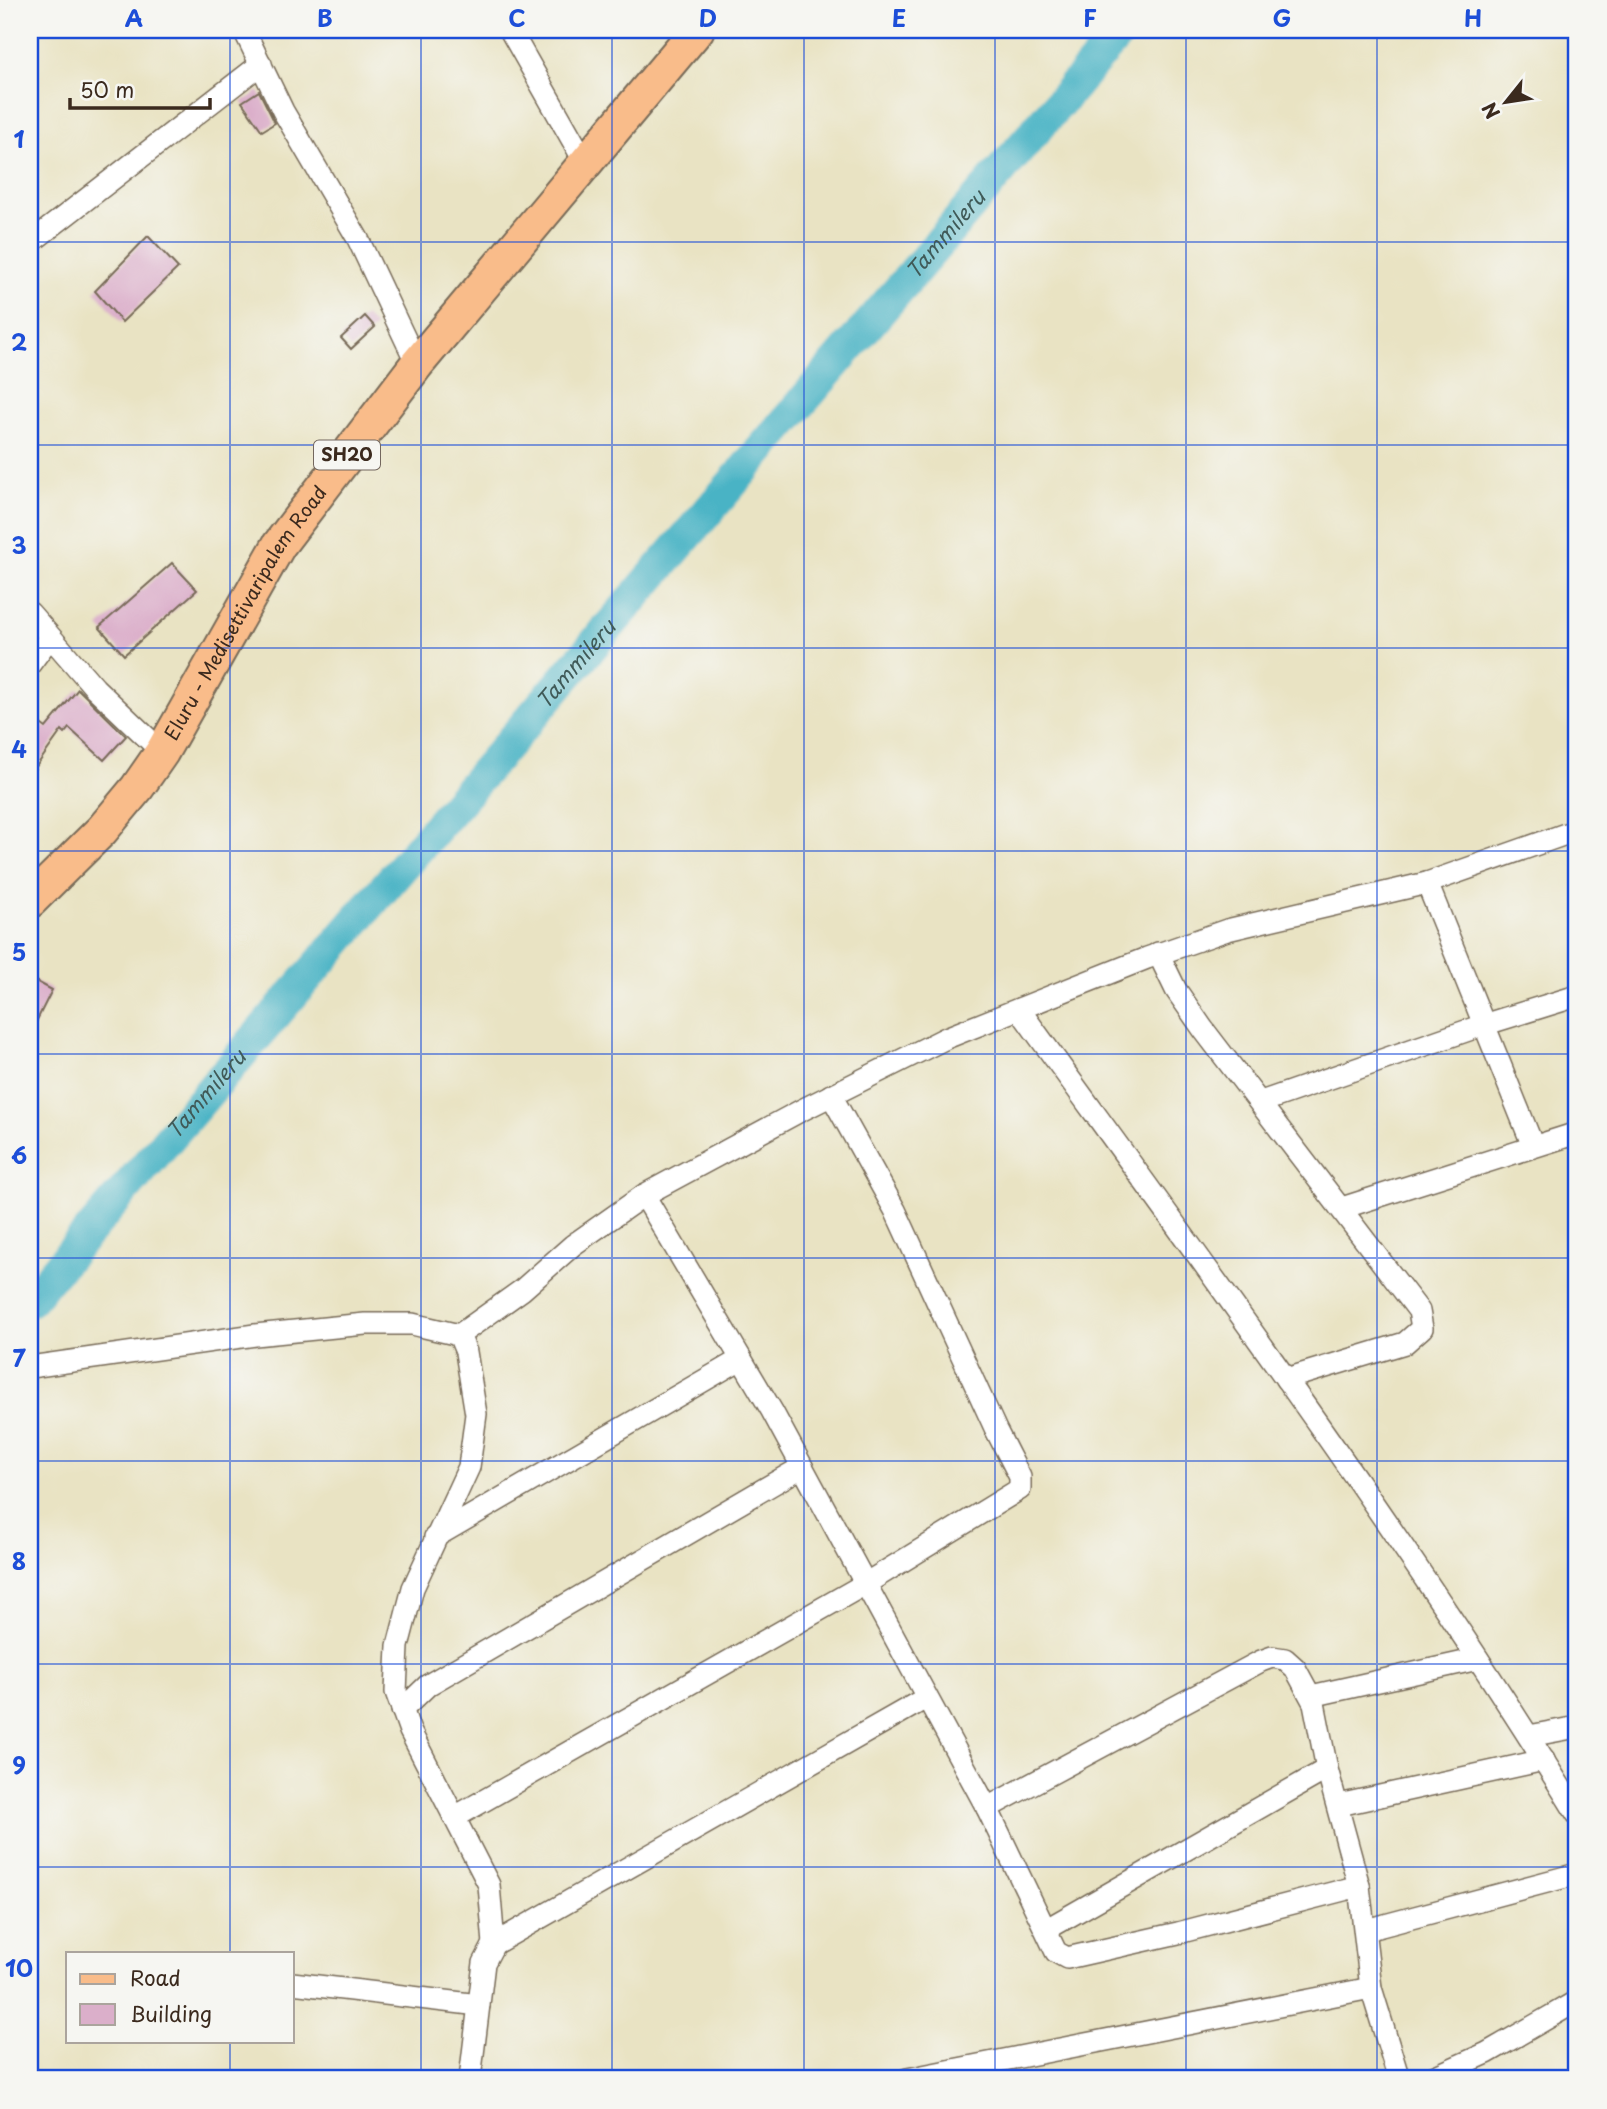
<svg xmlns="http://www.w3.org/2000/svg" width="1607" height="2109" viewBox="0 0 1607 2109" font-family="'Playpen Sans',sans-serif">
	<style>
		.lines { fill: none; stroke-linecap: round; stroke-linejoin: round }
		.river { stroke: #48b3c5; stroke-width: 33 }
		.building { fill: #dbafca }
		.minor-casing { stroke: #786b58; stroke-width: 24 }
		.primary-casing { stroke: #786b58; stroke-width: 37 }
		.minor { stroke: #fff; stroke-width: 21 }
		.primary { stroke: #f9bc8a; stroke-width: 33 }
		.grid { fill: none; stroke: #1d4ed8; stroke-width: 2; stroke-opacity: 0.55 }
		.labels { text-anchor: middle; stroke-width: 6; stroke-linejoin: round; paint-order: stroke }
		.shield { fill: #f6f6f2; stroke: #73675e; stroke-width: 2 }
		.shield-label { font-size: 18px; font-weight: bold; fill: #3b2a1e }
		.street-label { font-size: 19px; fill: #3b2a1e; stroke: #f6f6f2 }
		.water-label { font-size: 21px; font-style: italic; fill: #405a58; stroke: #f6f6f2 }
		.neatline { fill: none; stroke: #1d4ed8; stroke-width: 2.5 }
		.grid-label { font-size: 23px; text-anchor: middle; font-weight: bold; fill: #1d4ed8 }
	</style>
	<rect width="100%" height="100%" fill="#f6f6f2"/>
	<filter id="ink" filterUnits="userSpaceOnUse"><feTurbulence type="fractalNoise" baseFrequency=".0143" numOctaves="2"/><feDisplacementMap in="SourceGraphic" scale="14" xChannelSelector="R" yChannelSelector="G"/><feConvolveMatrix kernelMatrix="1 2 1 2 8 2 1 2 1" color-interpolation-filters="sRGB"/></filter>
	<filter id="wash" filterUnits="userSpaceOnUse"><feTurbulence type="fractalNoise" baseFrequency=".00686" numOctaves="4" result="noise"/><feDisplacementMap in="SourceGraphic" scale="28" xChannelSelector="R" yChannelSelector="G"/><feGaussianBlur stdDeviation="1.57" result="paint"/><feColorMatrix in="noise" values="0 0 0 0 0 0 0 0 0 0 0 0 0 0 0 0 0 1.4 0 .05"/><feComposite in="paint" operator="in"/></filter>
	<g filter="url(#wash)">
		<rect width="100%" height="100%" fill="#e9e3c3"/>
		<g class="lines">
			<path class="river" id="s1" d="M30 1300 1122 30"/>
		</g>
		<g id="blocks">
			<g class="building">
				<path d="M259 91 275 123 262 131 242 102Z"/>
				<path d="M148 236 178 268 122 322 95 291Z"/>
				<path d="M365 316 375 327 351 349 341 338Z"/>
				<path d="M172 563 197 590 124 655 99 627Z"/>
				<path d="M78 689 126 736 104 760 69 728 65 733 62 730 30 775V716L46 728Z"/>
				<path d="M30 978 52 990 30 1034Z"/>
			</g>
		</g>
	</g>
	<g filter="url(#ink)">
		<use href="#blocks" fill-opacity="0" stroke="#786b58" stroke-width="2"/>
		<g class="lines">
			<defs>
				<g id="minor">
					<path d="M244 30 283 111 358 239 417 364"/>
					<path d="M510 30 586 164"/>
					<path d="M30 243 261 64"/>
					<path d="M30 613 95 688 162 752"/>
					<path d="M30 664 50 637"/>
					<path d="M1427 883 1533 1146"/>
					<path d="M1158 953 1176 990 1203 1029 1419 1311 1422 1328 1405 1343 1286 1379"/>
					<path d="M1019 1009C1210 1273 1406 1536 1577 1814"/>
					<path d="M1261 1102 1483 1025 1577 996"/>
					<path d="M644 1195 772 1411 987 1808 1056 1952 1067 1958 1178 1933 1359 1886"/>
					<path d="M1342 1208 1577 1133"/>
					<path d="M459 1335 466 1352 476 1414 469 1467 413 1588 398 1646 396 1692 410 1731 489 1885 494 1944"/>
					<path d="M30 1367 255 1335 365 1324H412L459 1335 522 1290 573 1245 644 1195 800 1111 946 1038 1147 958 1227 930 1427 883 1577 830"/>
					<path d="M435 1537 741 1359"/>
					<path d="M1311 1696 1478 1659"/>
					<path d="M402 1710 428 1685 802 1467"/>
					<path d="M1529 1736 1577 1727"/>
					<path d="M1339 1805 1544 1760"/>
					<path d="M987 1808 1261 1661 1272 1657 1285 1659 1295 1668 1314 1703 1327 1769 1359 1886 1371 1988 1399 2079"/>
					<path d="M455 1817 865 1584 1020 1489V1477L996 1430 895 1210 831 1095"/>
					<path d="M1047 1929 1327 1769"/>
					<path d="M1366 1930 1577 1874"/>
					<path d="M292 1983 479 2005"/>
					<path d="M470 2079 484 1963 494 1944 926 1698"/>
					<path d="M907 2079 1371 1988"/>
					<path d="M1429 2079 1487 2053 1577 2001"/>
				</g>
				<g id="primary">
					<path id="s2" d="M30 901 102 830 137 788 162 752 279 545 417 364 697 30"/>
				</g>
			</defs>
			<use href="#minor" class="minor-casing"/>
			<use href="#primary" class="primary-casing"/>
			<use href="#minor" class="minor"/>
			<use href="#primary" class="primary"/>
		</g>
	</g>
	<path class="grid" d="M230 30V1953M421 30V2079M612 30V2079M804 30V2079M995 30V2079M1186 30V2079M1377 30V2079M30 242H1577M30 445H1577M30 648H1577M30 851H1577M30 1054H1577M30 1258H1577M30 1461H1577M30 1664H1577M30 1867H1577M230 2041V2079"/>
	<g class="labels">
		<rect class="shield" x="314" y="440.5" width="66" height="29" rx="5"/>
		<g class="shield-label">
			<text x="347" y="461">SH20</text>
		</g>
		<g class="street-label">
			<text dy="7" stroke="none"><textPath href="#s2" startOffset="362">Eluru - Medisettivaripalem Road</textPath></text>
		</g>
		<g class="water-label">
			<text dy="7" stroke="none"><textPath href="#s1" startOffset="1405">Tammileru</textPath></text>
			<text dy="7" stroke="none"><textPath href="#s1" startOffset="838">Tammileru</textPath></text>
			<text dy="7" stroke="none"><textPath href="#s1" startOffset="271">Tammileru</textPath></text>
		</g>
	</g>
	<rect width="1607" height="2109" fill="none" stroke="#f6f6f2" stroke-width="77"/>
	<rect x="66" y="1952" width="228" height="91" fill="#f6f6f2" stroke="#aba49d" stroke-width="2"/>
	<rect x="80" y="1974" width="35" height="10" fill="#f9bc8a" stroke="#aba49d" stroke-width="2"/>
	<text x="130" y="1986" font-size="21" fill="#3b2a1e">Road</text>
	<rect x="80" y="2004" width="35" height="21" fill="#dbafca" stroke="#aba49d" stroke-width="2"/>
	<text x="130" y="2022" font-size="21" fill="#3b2a1e">Building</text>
	<g transform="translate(1506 102) rotate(240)" stroke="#f6f6f2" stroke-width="5" paint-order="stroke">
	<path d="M0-5L12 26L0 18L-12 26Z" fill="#3b2a1e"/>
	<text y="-10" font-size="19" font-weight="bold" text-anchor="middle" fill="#3b2a1e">N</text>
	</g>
	<path d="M70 98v10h140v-10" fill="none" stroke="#3b2a1e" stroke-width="3.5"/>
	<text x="80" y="98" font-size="21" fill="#3b2a1e" stroke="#f6f6f2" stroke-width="5" paint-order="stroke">50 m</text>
	<rect x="38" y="38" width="1530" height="2032" class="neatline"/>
	<g class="grid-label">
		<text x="134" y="27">A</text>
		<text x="325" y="27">B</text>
		<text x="517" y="27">C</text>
		<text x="708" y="27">D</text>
		<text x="899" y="27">E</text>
		<text x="1090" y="27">F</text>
		<text x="1282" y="27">G</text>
		<text x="1473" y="27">H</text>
		<text x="19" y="148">1</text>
		<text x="19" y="351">2</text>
		<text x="19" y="554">3</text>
		<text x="19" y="758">4</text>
		<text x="19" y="961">5</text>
		<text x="19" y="1164">6</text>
		<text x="19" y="1367">7</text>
		<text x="19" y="1570">8</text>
		<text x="19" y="1774">9</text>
		<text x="19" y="1977">10</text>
	</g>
</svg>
